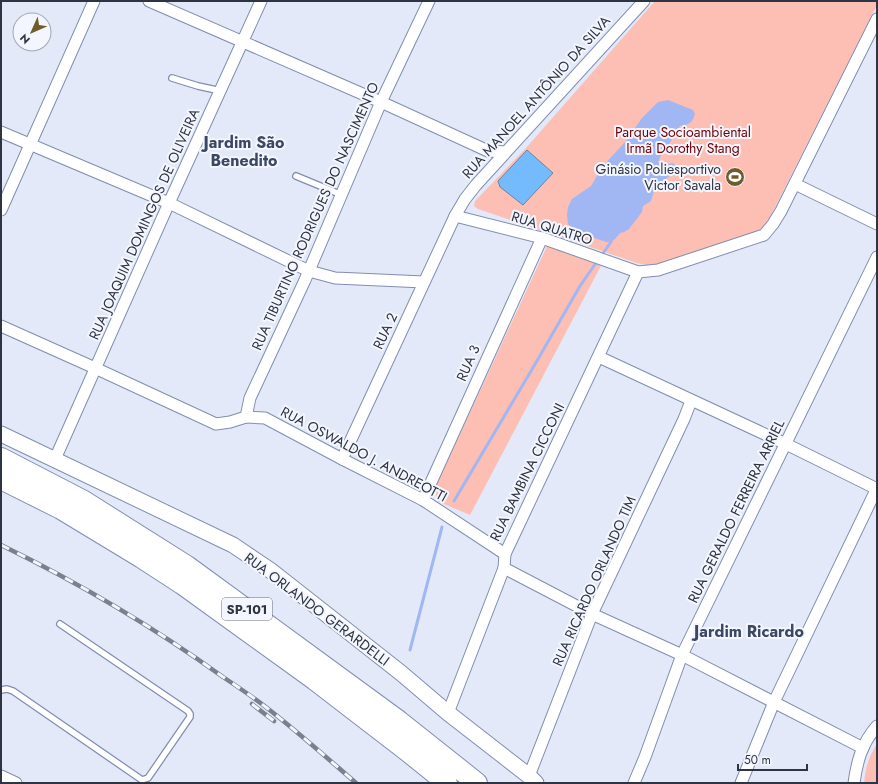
<svg xmlns="http://www.w3.org/2000/svg" width="878" height="784" viewBox="0 0 878 784" font-family="Jost,sans-serif">
	<style>
		.green { fill: #fdbeb4 }
		.water { fill: #a0b7f3 }
		.lines { fill: none; stroke-linecap: round; stroke-linejoin: round }
		.stream { stroke: #a0b7f3; stroke-width: 3 }
		.building { fill: #74bbfe; stroke: #6985a0 }
		.lane-casing { stroke: #818eb0; stroke-width: 8 }
		.street-casing { stroke: #818eb0; stroke-width: 13 }
		.secondary-casing { stroke: #818eb0; stroke-width: 17 }
		.highway-casing { stroke: #818eb0; stroke-width: 22 }
		.lane { stroke: #fff; stroke-width: 5.5 }
		.street { stroke: #fff; stroke-width: 11 }
		.secondary { stroke: #fff; stroke-width: 15 }
		.highway { stroke: #fff; stroke-width: 20 }
		.rail-casing { stroke: #7b808f; stroke-width: 4.5 }
		.rail { stroke: #f3f6fe; stroke-width: 3; stroke-dasharray: 9; stroke-linecap: butt }
		.labels { text-anchor: middle; stroke-width: 4; stroke-linejoin: round; paint-order: stroke }
		.shield { fill: #f3f6fe; stroke: #6a6e7a; stroke-width: 1 }
		.shield-label { font-size: 13px; font-weight: bold; fill: #2f3442 }
		.street-label { font-size: 14px; fill: #2f3442; stroke: #f3f6fe }
		.park-label { font-size: 14px; fill: #730002; stroke: #f3f6fe }
		.poi-label { font-size: 14px; fill: #2f3442; stroke: #f3f6fe; text-anchor: end }
		.quarter-label { font-size: 16px; font-weight: bold; fill: #3c4764; stroke: #f3f6fe }
	</style>
	<rect width="100%" height="100%" fill="#e3e9f8"/>
	<g class="green">
		<path d="M655 1H877V5L761 235 661 264 647 265 637 263 478 209 474 206 475 201 526 148Z"/>
		<path d="M549 242 604 260 470 515 437 501 435 488Z"/>
		<path d="M877 744V783H864C865 769 869 756 877 744Z"/>
	</g>
	<path class="water" d="M668 100 693 110 695 114C692 124 689 124 680 126L669 144 662 153 658 162 660 164 663 166 673 163 675 165C676 177 661 178 659 188L654 191 651 201 643 206 642 212 629 229 624 232 620 233 615 239 611 242H606L577 232 568 224 567 215 568 207 572 199 591 186 602 167 626 141 642 118 658 102Z"/>
	<g class="lines">
		<g class="stream">
			<path d="M601 256 611 242"/>
			<path d="M454 501 534 366 580 286 598 260"/>
			<path d="M410 650 442 527"/>
		</g>
	</g>
	<path class="building" d="M527 150 553 173 523 205 500 187 498 181Z"/>
	<g class="lines">
		<defs>
			<g id="lane">
				<path d="M172 78 198 86 221 91"/>
				<path d="M296 176 342 195"/>
				<path d="M1 690 7 689 13 691 142 780 148 778 190 717V714L188 711 60 624"/>
			</g>
			<g id="street">
				<path d="M149 1 381 102 488 151 506 152"/>
				<path d="M1 132 169 203 309 271 335 278 424 282"/>
				<path d="M795 184 877 224"/>
				<path d="M1 210 94 1"/>
				<path d="M455 216 542 238 638 272 658 270 764 235 773 224 781 211 877 19"/>
				<path d="M1 326 95 368 216 424 230 422 246 417 250 398 305 280 381 102 429 1"/>
				<path d="M599 357 786 444 877 489"/>
				<path d="M246 417 265 418 342 459 423 500 505 554"/>
				<path d="M55 459 169 203 261 1"/>
				<path d="M342 459 455 216 465 199 476 185 644 1"/>
				<path d="M423 500 542 238"/>
				<path d="M504 568 592 614 682 655 863 748"/>
				<path d="M448 713 504 568 505 554 638 272"/>
				<path d="M1 776 16 783"/>
				<path d="M529 776 592 614 684 419 691 401"/>
				<path d="M634 783 645 757 682 655 877 257"/>
				<path d="M741 783 774 702 877 488"/>
				<path d="M854 783C857 761 862 743 877 726"/>
			</g>
			<path id="secondary" d="M1 434 233 545 270 570 401 673 448 713 529 776 536 783"/>
			<g id="highway">
				<path d="M1 458 84 501 187 566 399 721 477 783"/>
				<path d="M1 479 61 509 142 558 182 584 315 680 406 750 447 783"/>
			</g>
		</defs>
		<use href="#lane" class="lane-casing"/>
		<use href="#street" class="street-casing"/>
		<use href="#secondary" class="secondary-casing"/>
		<use href="#highway" class="highway-casing"/>
		<use href="#lane" class="lane"/>
		<use href="#street" class="street"/>
		<use href="#secondary" class="secondary"/>
		<use href="#highway" class="highway"/>
		<defs>
			<g id="rail">
				<path d="M1 545C79 583 152 626 223 677 238 687 253 697 267 708 298 732 327 758 356 783"/>
				<path d="M252 704 274 721"/>
			</g>
		</defs>
		<use href="#rail" class="rail-casing"/>
		<use href="#rail" class="rail"/>
	</g>
	<defs>
		<symbol id="stadium-disc" viewBox="-11 -11 22 22"><circle r="9.5" fill="#6f5c2a" stroke="#f3f6fe"/><path d="M0-5a6.5 5 0 1 0 0 10a6.5 5 0 1 0 0-10ZM-3.5-1.8h7v3.6h-7Z" fill="#fff"/></symbol>
	</defs>
	<g fill-rule="evenodd">
		<use href="#stadium-disc" x="724" y="166" width="22" height="22"/>
	</g>
	<g class="labels">
		<rect class="shield" x="222" y="598" width="50" height="22" rx="3"/>
		<g class="shield-label">
			<text x="247" y="614">SP-101</text>
		</g>
		<g class="street-label">
			<text transform="translate(536 97) rotate(-48)" y="5">RUA MANOEL ANTÔNIO DA SILVA</text>
			<text transform="translate(315 216) rotate(-66)" y="5">RUA TIBURTINO RODRIGUES DO NASCIMENTO</text>
			<text transform="translate(144 224) rotate(-66)" y="5">RUA JOAQUIM DOMINGOS DE OLIVEIRA</text>
			<text transform="translate(552 228) rotate(17)" y="5">RUA QUATRO</text>
			<text transform="translate(385 331) rotate(-65)" y="5">RUA 2</text>
			<text transform="translate(468 363) rotate(-66)" y="5">RUA 3</text>
			<text transform="translate(364 454) rotate(28)" y="5">RUA OSWALDO J. ANDREOTTI</text>
			<text transform="translate(527 472) rotate(-64)" y="5">RUA BAMBINA CICCONI</text>
			<text transform="translate(736 511) rotate(-64)" y="5">RUA GERALDO FERREIRA ARRIEL</text>
			<text transform="translate(594 581) rotate(-66)" y="5">RUA RICARDO ORLANDO TIM</text>
			<text transform="translate(317 609) rotate(37)" y="5">RUA ORLANDO GERARDELLI</text>
		</g>
		<g class="park-label">
			<text x="683" y="137">Parque Socioambiental<tspan x="683" dy="16">Irmã Dorothy Stang</tspan></text>
		</g>
		<g class="poi-label">
			<text x="721" y="174">Ginásio Poliesportivo<tspan x="721" dy="16">Victor Savala</tspan></text>
		</g>
		<g class="quarter-label">
			<text x="244" y="148">Jardim São<tspan x="244" dy="18">Benedito</tspan></text>
			<text x="749" y="637">Jardim Ricardo</text>
		</g>
	</g>
	<rect width="878" height="784" fill="none" stroke="#2f3442" stroke-width="4"/>
	<g transform="translate(32 32) rotate(225)"><circle r="19" fill="#f3f6fe" stroke="#a5a8b3"/>
	<path d="M0-3L7 15L0 10L-7 15Z" fill="#6f5c2a"/>
	<text y="-6" font-size="11" font-weight="bold" text-anchor="middle" fill="#2f3442">N</text>
	</g>
	<path d="M738 764v6h69v-6" fill="none" stroke="#2f3442" stroke-width="2"/>
	<text x="744" y="764" font-size="12" fill="#2f3442" stroke="#f3f6fe" stroke-width="3" paint-order="stroke">50 m</text>
</svg>
